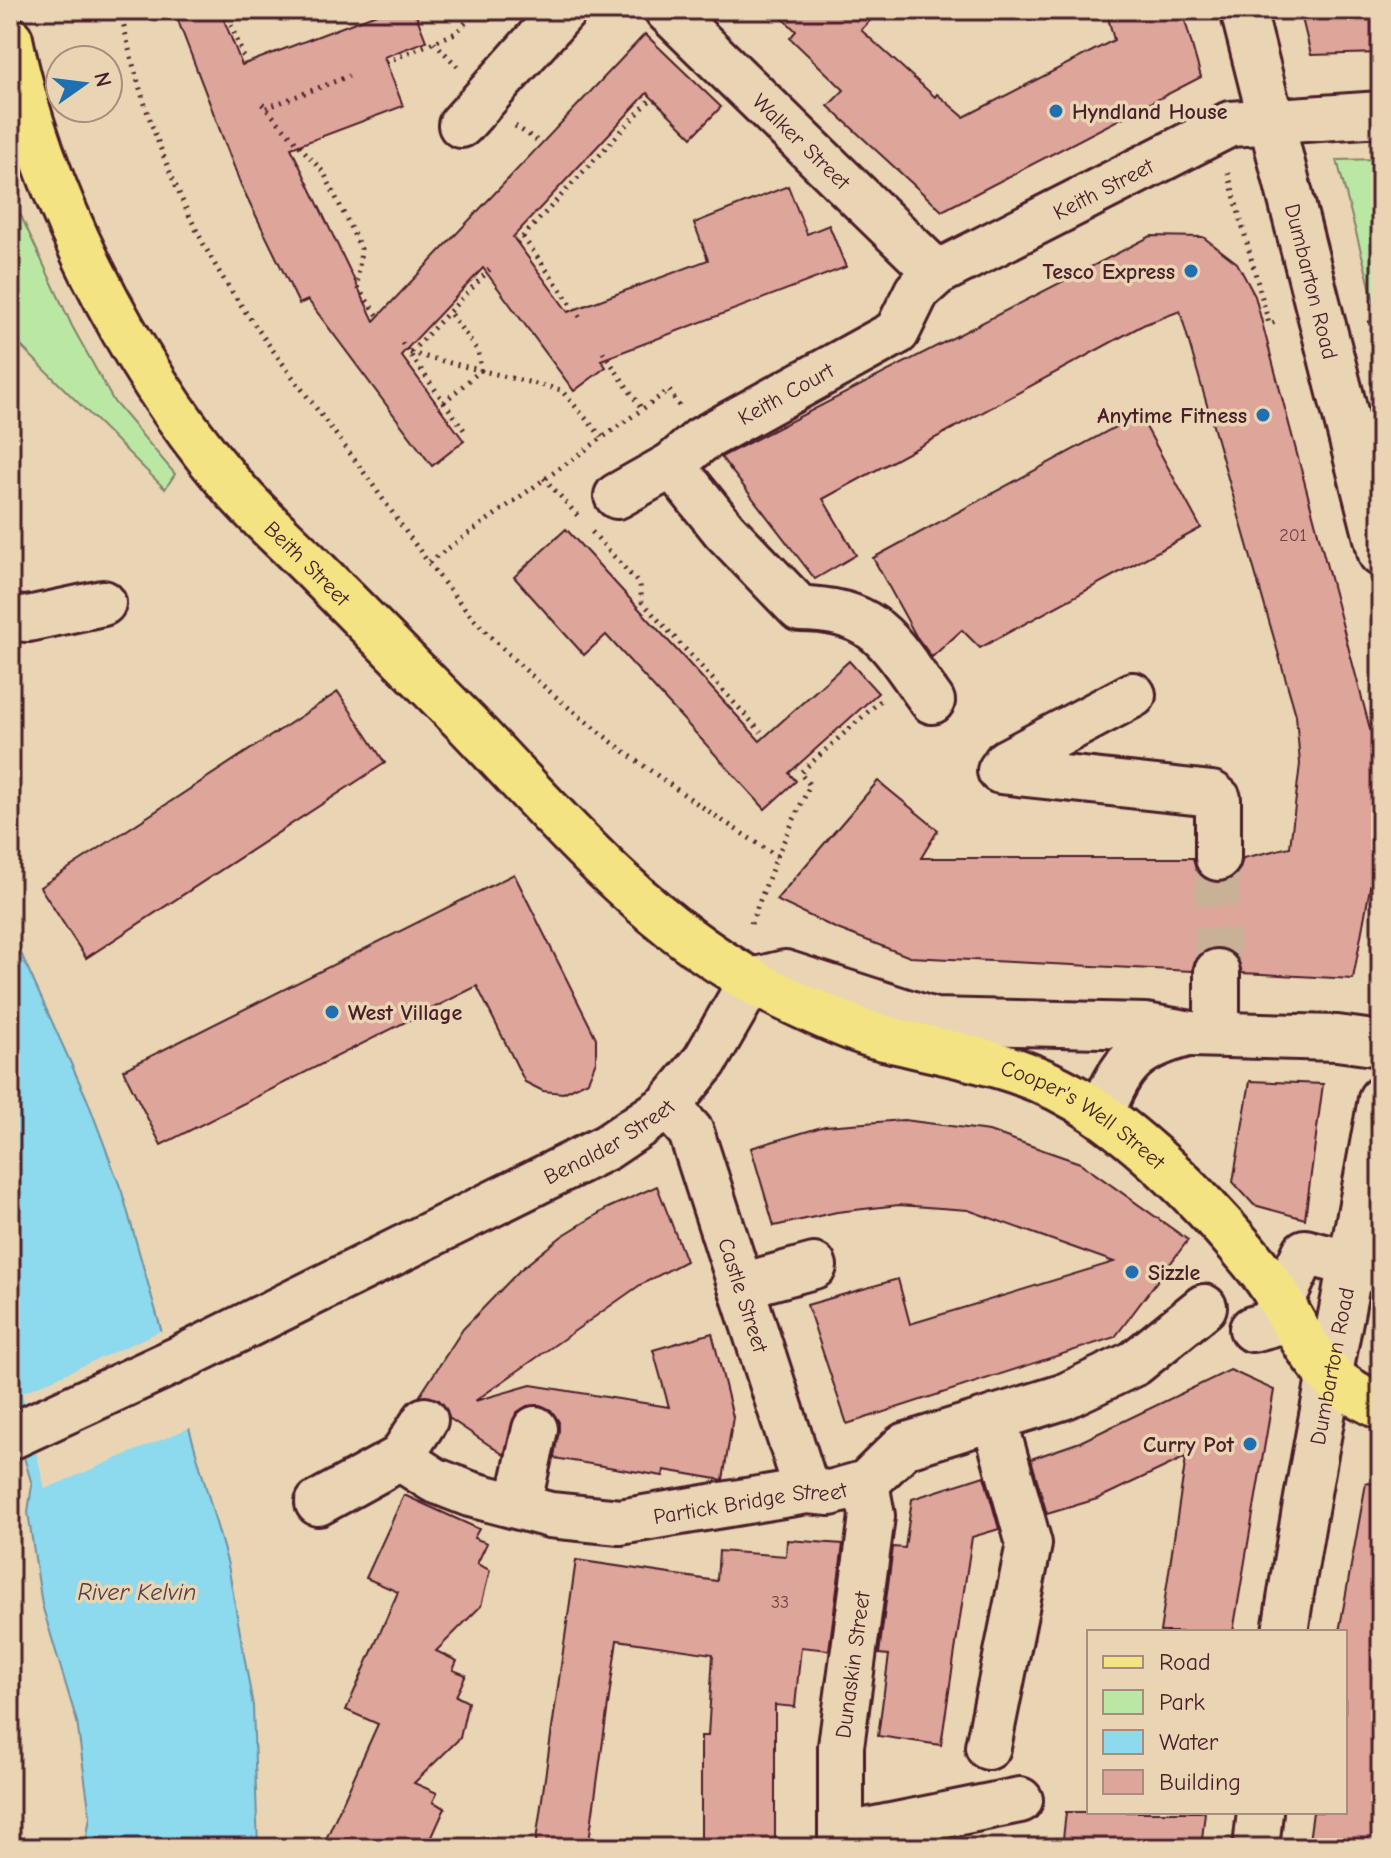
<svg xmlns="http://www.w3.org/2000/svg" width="1391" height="1858" viewBox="0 0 1391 1858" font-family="'Comic Neue',sans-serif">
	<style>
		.green { fill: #bbe7a5; stroke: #828368; stroke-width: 2 }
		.water { fill: #8dd9ed; stroke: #728f9f; stroke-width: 2 }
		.pier { fill: #e9d5b3 }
		.building { fill: #dea59a; stroke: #4a1f2b; stroke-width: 2 }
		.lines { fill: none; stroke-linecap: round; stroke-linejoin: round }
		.minor-tunnel { stroke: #c9b198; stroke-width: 44; stroke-dasharray: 44 22; stroke-linecap: butt }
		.minor-casing { stroke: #4a1f2b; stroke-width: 50 }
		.major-casing { stroke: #4a1f2b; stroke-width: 50 }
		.path { stroke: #4a1f2b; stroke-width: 5; stroke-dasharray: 2 6; stroke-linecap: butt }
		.minor { stroke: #e9d5b3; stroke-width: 44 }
		.major { stroke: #f4e382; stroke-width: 44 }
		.poi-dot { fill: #1f6fb2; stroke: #e9d5b3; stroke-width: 3 }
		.labels { text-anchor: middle; stroke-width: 7; stroke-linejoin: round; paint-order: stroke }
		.number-label { font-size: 18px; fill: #6f4047 }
		.poi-label { font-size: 22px; font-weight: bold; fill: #4a1f2b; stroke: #e9d5b3; text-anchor: start }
		.street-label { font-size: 22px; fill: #4a1f2b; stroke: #e9d5b3 }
		.water-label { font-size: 24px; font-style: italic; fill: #543b48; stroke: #e9d5b3 }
	</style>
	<rect width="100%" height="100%" fill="#e9d5b3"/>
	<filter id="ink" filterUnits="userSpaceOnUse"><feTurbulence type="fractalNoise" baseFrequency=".0125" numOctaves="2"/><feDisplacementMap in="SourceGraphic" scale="16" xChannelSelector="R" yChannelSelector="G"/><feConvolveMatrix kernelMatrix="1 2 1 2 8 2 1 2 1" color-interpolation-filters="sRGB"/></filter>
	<g filter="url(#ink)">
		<g class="green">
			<path d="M1381 159V328L1337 160Z"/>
			<path d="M10 192 72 326 114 402 175 474 165 489 10 335Z"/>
		</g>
		<path class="water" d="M10 929 87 1099 122 1192 228 1565 253 1706 258 1848H85L90 1816 77 1722 42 1605 28 1512 32 1485 10 1408Z"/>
		<path class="pier" d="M167 1328 194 1426 45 1489 22 1393Z"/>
		<g class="building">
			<path d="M174 10H220L242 65 387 10H414L426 41 384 57 403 106 291 148 374 321 645 34 721 107 692 137 647 93 513 237 568 312 708 260 694 223 788 186 807 234 829 225 846 267 601 360 606 367 574 391 483 268 401 355 464 441 432 466 308 300 299 304 241 185Z"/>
			<path d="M774 10H880L861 30 935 97 937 94 964 117 1114 40 1106 10H1182L1201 77 942 211 828 106 844 90 790 38 796 31Z"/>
			<path d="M1300 10H1381V53L1311 55Z"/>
			<path d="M1151 236 1203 237 1237 263 1255 296 1373 740 1380 834 1353 979 1242 973 1238 959 1229 950 1218 947 1204 951 1195 960 1192 971 910 957 835 928 776 900 878 781 938 830 921 858H1193L1196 870 1205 879 1219 883 1230 880 1239 871 1243 858 1290 847 1300 764 1296 715 1180 311 1143 325 823 499 856 555 815 579 721 457Z"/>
			<path d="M1139 414 1201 528 980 648 962 630 932 657 916 636 873 558Z"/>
			<path d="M566 529 760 741 849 661 878 693 789 773 796 781 765 809 606 635 584 655 514 577Z"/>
			<path d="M338 692 385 763 86 958 40 887Z"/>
			<path d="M514 874 596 1038V1061L588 1081 563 1093 543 1091 525 1082 477 986 161 1145 123 1070Z"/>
			<path d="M1250 1081 1323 1084 1305 1219 1254 1205 1233 1182Z"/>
			<path d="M904 1120 989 1131 1080 1163 1188 1240 1115 1337 847 1424 807 1305 898 1279 910 1324 1114 1262 968 1210 899 1205 837 1212 774 1226 751 1148 825 1126Z"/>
			<path d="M657 1186 686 1261 640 1285 475 1401 531 1385 669 1407 653 1350 712 1333 733 1417 723 1480 664 1470 663 1476 554 1458 559 1422 551 1410 540 1405 527 1406 516 1413 504 1455 449 1418 439 1400 419 1397 463 1329 520 1270 562 1236 608 1208Z"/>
			<path d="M1230 1370 1274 1390 1233 1632H1160L1186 1457 1097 1499 1047 1514 1031 1459 1080 1442Z"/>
			<path d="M984 1476 999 1529 972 1537 941 1745 878 1736 889 1655 879 1654 893 1547 905 1548 912 1499Z"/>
			<path d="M1366 1483 1381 1485V1848H1308L1313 1812H1345V1632H1339Z"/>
			<path d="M404 1495 479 1529 474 1538 487 1543 477 1564 490 1570 481 1606 436 1651 457 1661 453 1670 466 1675 456 1696 468 1702 460 1738 414 1783 437 1793 433 1802 445 1808 427 1848H322L378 1724 346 1710 398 1592 366 1578Z"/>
			<path d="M787 1540 843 1544 829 1650 801 1647 795 1707 775 1705V1848H701V1736H708L713 1654 617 1640 588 1848H535L576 1560 717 1581 719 1551 786 1556Z"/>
			<path d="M1066 1812H1205L1201 1848H1062Z"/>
		</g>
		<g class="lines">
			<path class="minor-tunnel" d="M1217 972 1218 858"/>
			<defs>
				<g id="minor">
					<path id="s1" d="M667 10 937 273"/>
					<path id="s2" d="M1243 10 1381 554"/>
					<path d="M461 125 564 10"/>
					<path d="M672 465 725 531 800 609C878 609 890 644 932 701"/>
					<path id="s3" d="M617 496 672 465 701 440 897 332 917 291 937 273 1230 124 1381 114"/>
					<path d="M10 618 28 619 103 603"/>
					<path d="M1133 695 1006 762 1000 771 1212 794 1218 799V858"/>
					<path d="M1217 1034V972"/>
					<path id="s4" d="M668 1106 691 1132 807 1491"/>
					<path d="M1101 1114C1122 1063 1134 1048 1188 1034"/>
					<path d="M741 1286 814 1266"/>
					<path d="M1252 1329 1271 1324 1305 1252 1379 1271"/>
					<path id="s5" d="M10 1437 181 1358 607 1147 668 1106 705 1061 751 981 785 973 934 1021 1145 1026 1191 1034 1337 1038 1381 1044"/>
					<path id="s6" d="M400 1458 434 1480 470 1494 550 1515 620 1522 807 1491 830 1493 866 1483 904 1446 1063 1397 1135 1363 1204 1307"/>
					<path d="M318 1503 400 1458 425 1420"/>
					<path d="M518 1506 535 1429"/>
					<path id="s7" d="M1285 1632C1312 1453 1350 1277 1381 1099"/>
					<path d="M988 1747 1029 1544 994 1418"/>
					<path d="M841 1836 1020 1800"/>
					<path id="s8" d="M841 1848V1746L872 1516 866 1483"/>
					<path d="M1256 1848 1260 1812"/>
				</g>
				<g id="major">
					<path id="s9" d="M10 39C39 188 128 363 226 479 251 510 282 537 311 566 363 618 415 671 467 724 554 815 639 917 750 980 780 997 848 1029 880 1037 959 1057 1028 1063 1097 1112 1156 1153 1219 1218 1263 1274 1287 1305 1302 1348 1330 1375 1344 1389 1364 1399 1381 1407"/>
				</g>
			</defs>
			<use href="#minor" class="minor-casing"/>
			<use href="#major" class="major-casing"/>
			<g class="path">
				<path d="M121 10C135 95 181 213 228 286 269 348 316 407 360 467 404 528 447 595 502 648 585 728 680 794 777 856L749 929"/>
				<path d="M225 10 246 63"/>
				<path d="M434 42 458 67"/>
				<path d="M386 62 456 33 477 10"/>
				<path d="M262 104 324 173 361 249 357 287 379 317"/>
				<path d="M266 108 349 76"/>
				<path d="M515 126 541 143"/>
				<path d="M1228 173 1269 324 1279 321"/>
				<path d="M523 237 583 321"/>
				<path d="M517 243 652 98"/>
				<path d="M1368 323 1381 322"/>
				<path d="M402 343 444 402 481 370 478 351 449 312"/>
				<path d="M411 352 490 269"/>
				<path d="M603 352 642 409"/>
				<path d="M410 353 561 390 602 437"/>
				<path d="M444 402 467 434"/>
				<path d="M544 478 578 516"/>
				<path d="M592 532 640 585 642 602 761 732"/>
				<path d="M429 562 669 390 679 406"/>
				<path d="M777 856 810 785 800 773 880 701"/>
			</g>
			<use href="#minor" class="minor"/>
			<use href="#major" class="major"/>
		</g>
	</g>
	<g class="poi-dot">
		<circle cx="1056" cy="111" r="8"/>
		<circle cx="1191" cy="271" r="8"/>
		<circle cx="1263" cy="415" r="8"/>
		<circle cx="332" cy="1012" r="8"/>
		<circle cx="1132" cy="1272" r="8"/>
		<circle cx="1250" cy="1444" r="8"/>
	</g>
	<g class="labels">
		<g class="number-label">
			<text x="1293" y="541">201</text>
			<text x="780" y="1608">33</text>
		</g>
		<g class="poi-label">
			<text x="1072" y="119">Hyndland House</text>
			<text x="1175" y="279" text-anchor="end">Tesco Express</text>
			<text x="1247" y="423" text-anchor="end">Anytime Fitness</text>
			<text x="348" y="1020">West Village</text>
			<text x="1148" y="1280">Sizzle</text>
			<text x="1234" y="1452" text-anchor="end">Curry Pot</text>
		</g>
		<g class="street-label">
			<text dy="8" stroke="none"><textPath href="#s1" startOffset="188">Walker Street</textPath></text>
			<text dy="8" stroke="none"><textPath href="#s3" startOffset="584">Keith Street</textPath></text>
			<text dy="8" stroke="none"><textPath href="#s2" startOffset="280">Dumbarton Road</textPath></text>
			<text dy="8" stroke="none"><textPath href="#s3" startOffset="198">Keith Court</textPath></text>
			<text dy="8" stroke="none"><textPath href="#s9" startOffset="612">Beith Street</textPath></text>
			<text dy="8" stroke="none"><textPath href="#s9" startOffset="1584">Cooper's Well Street</textPath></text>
			<text dy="8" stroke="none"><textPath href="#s5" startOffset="668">Benalder Street</textPath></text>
			<text dy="8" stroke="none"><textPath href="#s4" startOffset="206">Castle Street</textPath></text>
			<text dy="8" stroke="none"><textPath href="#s7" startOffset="270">Dumbarton Road</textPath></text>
			<text dy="8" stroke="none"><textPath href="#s6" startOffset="364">Partick Bridge Street</textPath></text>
			<text dy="8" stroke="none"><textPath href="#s8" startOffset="184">Dunaskin Street</textPath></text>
		</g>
		<g class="water-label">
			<text x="137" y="1600">River Kelvin</text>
		</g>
	</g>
	<rect width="1391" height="1858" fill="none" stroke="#e9d5b3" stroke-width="40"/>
	<rect x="20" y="20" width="1351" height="1818" fill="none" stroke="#4a1f2b" stroke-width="3" filter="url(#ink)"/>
	<rect x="1087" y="1630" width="260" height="184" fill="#e9d5b3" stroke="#a98c7d" stroke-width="2"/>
	<rect x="1103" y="1656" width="40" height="12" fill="#f4e382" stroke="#a98c7d" stroke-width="2"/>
	<text x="1159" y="1670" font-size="24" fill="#4a1f2b">Road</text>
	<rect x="1103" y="1690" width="40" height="24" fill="#bbe7a5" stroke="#a98c7d" stroke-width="2"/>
	<text x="1159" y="1710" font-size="24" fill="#4a1f2b">Park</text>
	<rect x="1103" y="1730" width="40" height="24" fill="#8dd9ed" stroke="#a98c7d" stroke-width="2"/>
	<text x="1159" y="1750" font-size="24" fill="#4a1f2b">Water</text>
	<rect x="1103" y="1770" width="40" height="24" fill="#dea59a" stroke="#a98c7d" stroke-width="2"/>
	<text x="1159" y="1790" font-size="24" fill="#4a1f2b">Building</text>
	<g transform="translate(84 84) rotate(76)"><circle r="38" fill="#e9d5b3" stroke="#a98c7d" stroke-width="2"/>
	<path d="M0-6L14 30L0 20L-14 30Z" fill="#1f6fb2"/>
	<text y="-12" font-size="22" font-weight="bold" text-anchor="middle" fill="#4a1f2b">N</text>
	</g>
</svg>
